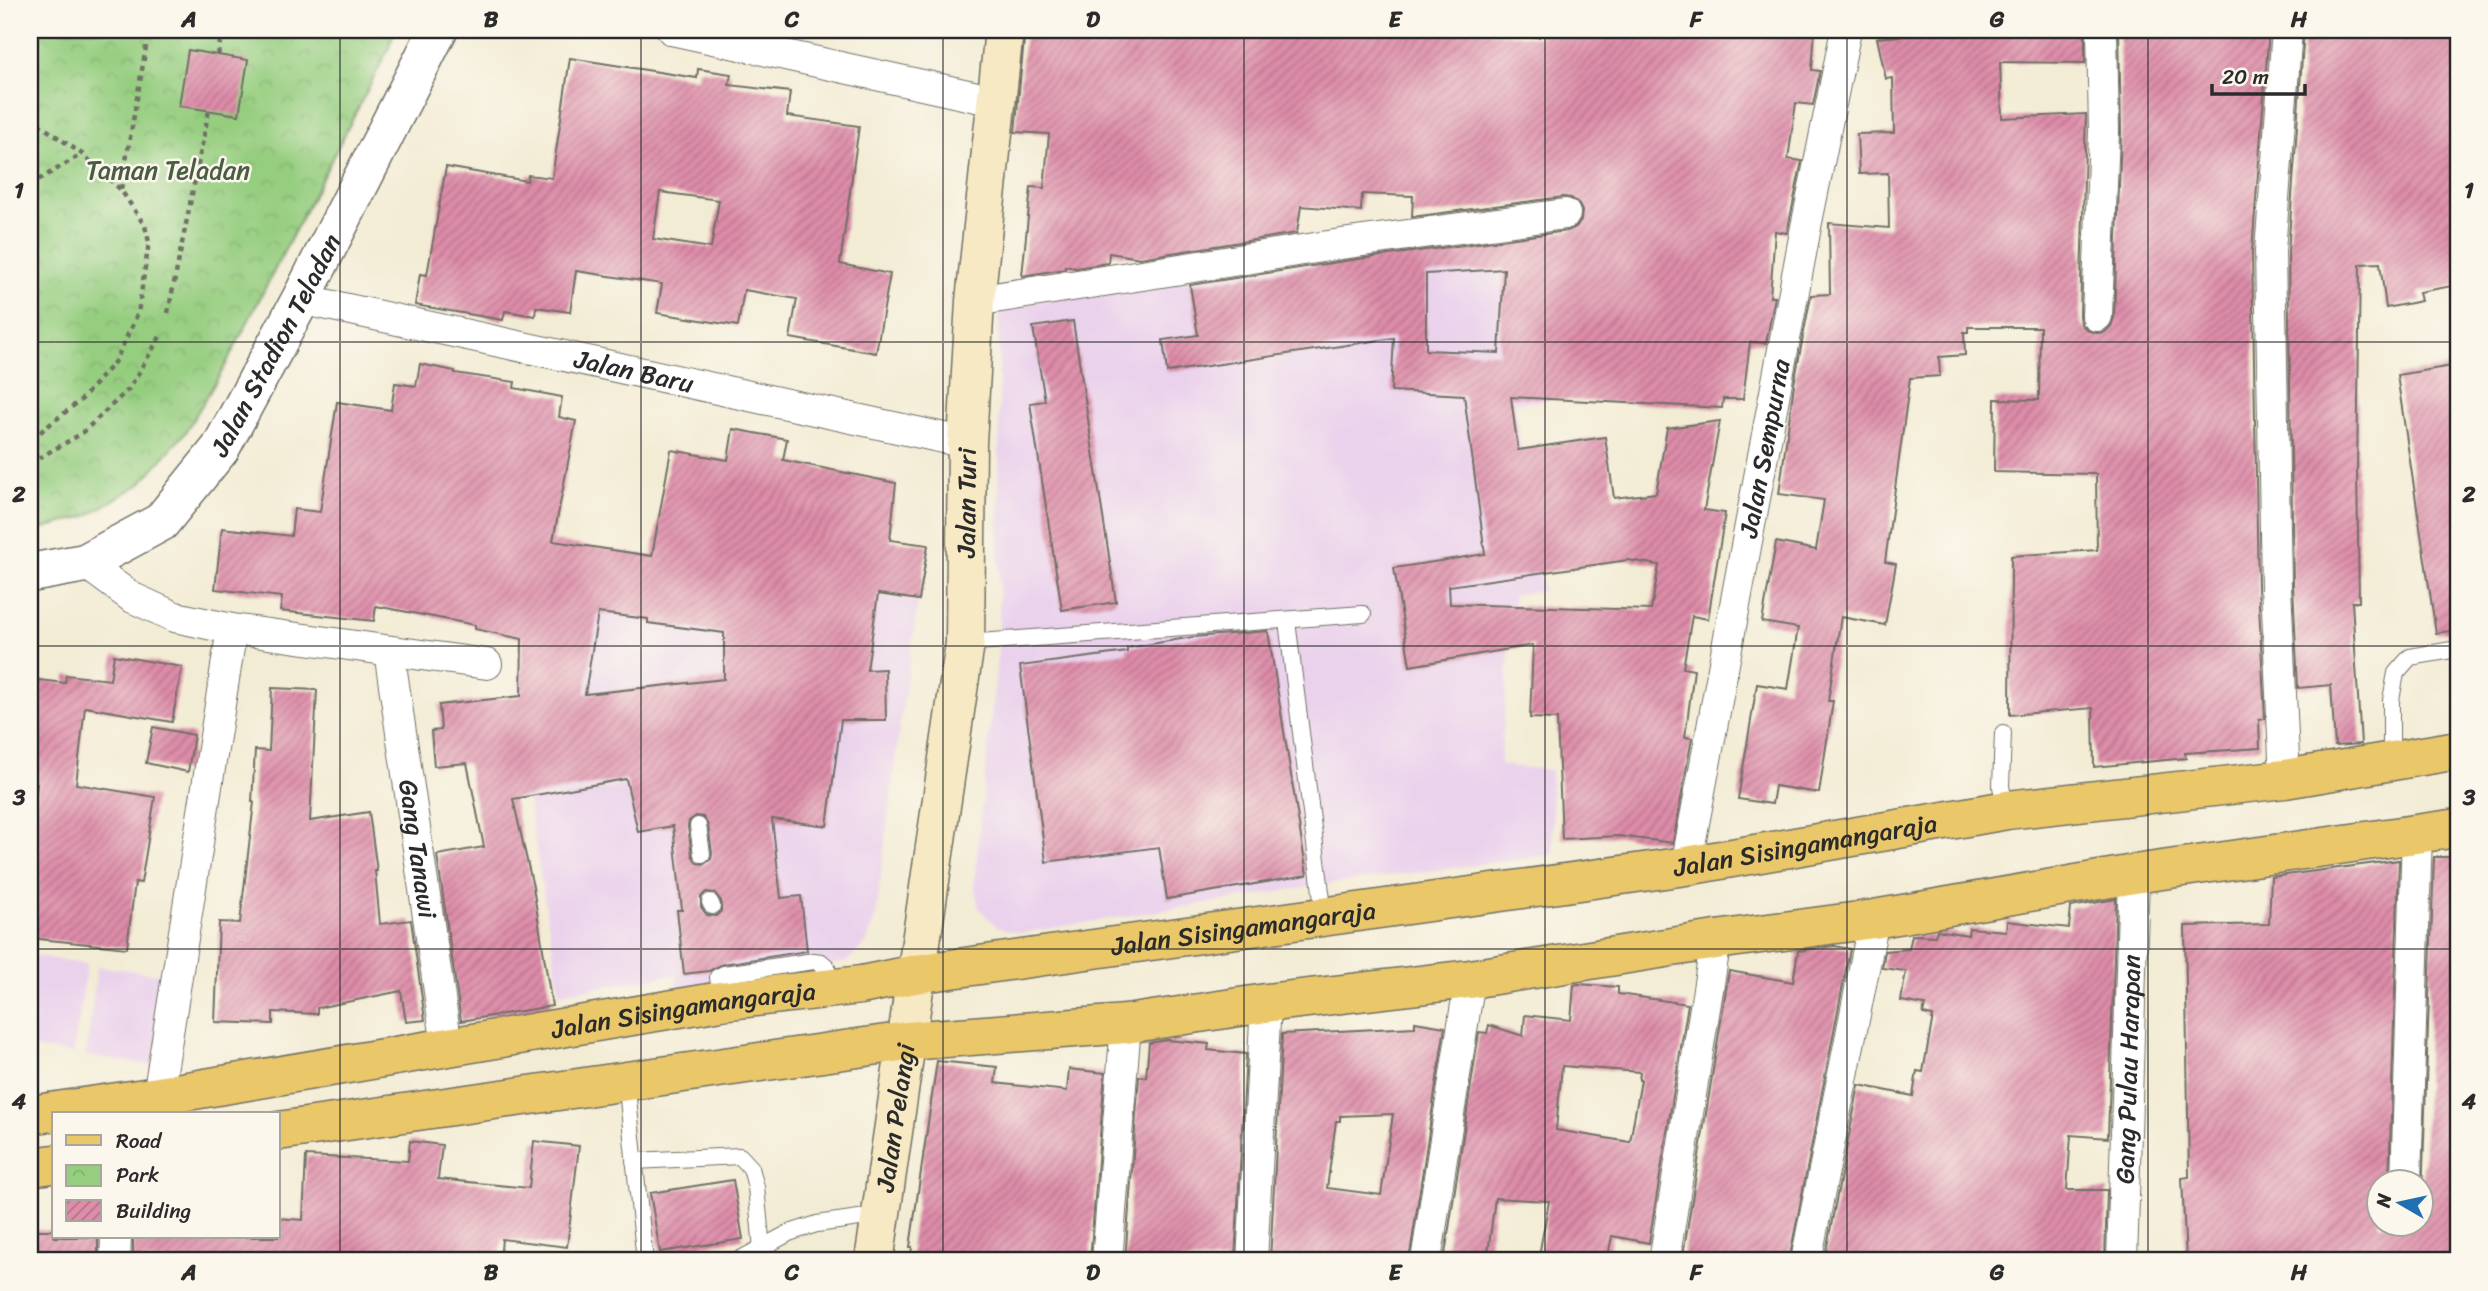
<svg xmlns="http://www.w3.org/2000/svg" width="2488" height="1291" viewBox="0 0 2488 1291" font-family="Sriracha,sans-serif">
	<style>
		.built { fill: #ead1ec }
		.park { fill: url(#park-crowns); stroke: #607c56; stroke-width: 2 }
		.building { fill: url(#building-hatch); fill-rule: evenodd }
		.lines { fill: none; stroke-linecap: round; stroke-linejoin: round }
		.service-casing { stroke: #716f66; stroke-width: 18 }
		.minor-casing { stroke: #716f66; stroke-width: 32 }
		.tertiary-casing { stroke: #716f66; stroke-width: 41 }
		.secondary-casing { stroke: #716f66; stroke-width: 41 }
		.primary-casing { stroke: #716f66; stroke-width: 41 }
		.path { stroke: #716f66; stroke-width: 4.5; stroke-dasharray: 5 5; stroke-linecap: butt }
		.service { stroke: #fff; stroke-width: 16 }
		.minor { stroke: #fff; stroke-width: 30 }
		.tertiary { stroke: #fff; stroke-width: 38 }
		.secondary { stroke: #f7e9c3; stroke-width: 38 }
		.primary { stroke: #eac769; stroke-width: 38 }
		.grid { fill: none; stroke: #2b2b2b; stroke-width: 2; stroke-opacity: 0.55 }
		.labels { text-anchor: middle; stroke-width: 5; stroke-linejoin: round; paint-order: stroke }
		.park-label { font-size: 26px; fill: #4b5c44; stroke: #fbf7ec }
		.street-label { font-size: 26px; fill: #2b2b2b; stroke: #fbf7ec }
		.neatline { fill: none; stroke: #2b2b2b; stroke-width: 2.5 }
		.grid-label { font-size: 23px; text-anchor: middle; font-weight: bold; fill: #2b2b2b }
	</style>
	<defs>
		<pattern id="park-crowns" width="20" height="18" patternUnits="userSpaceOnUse" patternTransform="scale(1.75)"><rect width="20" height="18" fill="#96ce80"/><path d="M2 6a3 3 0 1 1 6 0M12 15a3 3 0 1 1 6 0" fill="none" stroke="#81b16f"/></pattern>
		<pattern id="building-hatch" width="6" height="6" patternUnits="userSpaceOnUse" patternTransform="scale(1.75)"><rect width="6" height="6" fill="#de8ca9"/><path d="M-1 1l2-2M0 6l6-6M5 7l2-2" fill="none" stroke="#b4738a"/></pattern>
	</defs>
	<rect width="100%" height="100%" fill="#fbf7ec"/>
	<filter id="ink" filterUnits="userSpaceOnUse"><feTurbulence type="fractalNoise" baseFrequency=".0143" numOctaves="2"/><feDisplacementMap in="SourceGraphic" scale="14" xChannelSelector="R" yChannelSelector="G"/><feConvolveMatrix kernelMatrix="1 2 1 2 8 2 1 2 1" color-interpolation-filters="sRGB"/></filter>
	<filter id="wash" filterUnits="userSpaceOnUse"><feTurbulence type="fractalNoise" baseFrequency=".00686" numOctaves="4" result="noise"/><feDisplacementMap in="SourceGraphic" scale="28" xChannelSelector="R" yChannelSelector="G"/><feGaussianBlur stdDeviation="1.57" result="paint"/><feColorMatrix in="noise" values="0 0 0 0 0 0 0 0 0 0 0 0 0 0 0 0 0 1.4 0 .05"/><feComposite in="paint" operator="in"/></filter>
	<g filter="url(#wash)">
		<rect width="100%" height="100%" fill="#f3ecd5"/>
		<g class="built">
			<path d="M1549 234 1543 401 1514 403 1543 590 1514 595 1500 765 1551 770 1553 855 1320 885 1020 933 997 927 979 908 974 884 999 639V307L1375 255V248Z"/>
			<path d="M552 549 918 602 897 744 876 915 867 942 846 962 678 992 676 974 560 993 528 801 667 778 678 845H697L721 730 668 775 519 801 510 759 520 671 529 672Z"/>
			<path d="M30 955 87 964 73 1054 30 1047Z"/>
			<path d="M97 966 164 975 153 1065 86 1056Z"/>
		</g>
		<path class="park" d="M30 30H395L388 50 224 368 185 433 140 484 87 516 30 532Z"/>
		<g id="blocks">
			<g class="building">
				<path d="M1025 30H1158L1188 34V30H1476L1539 37 1540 30H1815L1812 70 1820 71 1813 105 1796 103 1788 159 1802 161 1787 233 1775 231 1770 297H1775L1766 343 1750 342 1743 399H1723L1722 408 1511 397 1518 450 1605 437 1614 498 1656 493 1667 428 1720 421 1704 510 1725 513 1708 619 1692 616 1683 668 1694 670 1685 737 1692 738 1673 843 1618 836 1562 839 1557 719 1530 718 1533 645 1410 666 1394 568 1485 554 1464 395 1391 391 1394 338 1167 372 1163 340 1198 335 1190 285 1344 261 1567 231 1576 227 1581 220 1582 211 1578 203 1571 198 1563 197 1412 217 1413 196 1362 194 1361 211 1301 206 1297 233 1140 258 1109 253 1108 263 1076 268 1065 266V269L1022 276 1031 187 1044 188 1049 134 1015 132ZM1504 269 1499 353 1426 350V274ZM1628 560 1659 565 1651 610 1450 604 1449 586Z"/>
				<path d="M1967 30H2085V63L2000 62 2002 118 2086 114 2080 315 2081 324 2087 330 2097 333 2105 332 2111 326 2114 317 2121 133 2119 30H2269L2252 251 2258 587 2265 719 2259 720 2260 748 2185 753 2186 758 2094 767 2093 708 2010 715 2011 556 2097 550 2096 474 1994 472 1995 399 2039 400 2040 327H1968V332H1964L1965 355 1939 357 1940 376 1910 378 1885 562 1896 564 1885 625 1841 617 1828 701H1833L1819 793 1775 786 1772 804 1738 799 1757 684 1788 689 1798 628 1762 622 1776 542 1816 550 1824 500 1779 494 1794 384 1811 295 1830 294 1829 223 1889 228 1888 173 1859 174 1857 134 1894 133 1893 78 1886 79 1877 38Z"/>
				<path d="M2304 30H2458V285L2419 292 2421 301 2386 308 2380 263 2360 264 2357 471 2359 602H2352L2361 744 2335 746 2331 685 2298 688 2293 586 2288 252Z"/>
				<path d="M188 50 248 60 239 115 179 106Z"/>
				<path d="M570 58 697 78 698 69 731 74 729 85 790 92 787 116 859 126 840 264 890 274 876 353 790 338 797 299 744 290 738 326 657 313 662 284 576 271 570 312 536 307 535 316 505 311 503 320 415 305 420 274 427 275 446 167 527 181 528 175 552 178ZM660 192 719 200 711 248 653 239Z"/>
				<path d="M1073 321 1116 602 1062 610 1030 403 1045 401 1033 327Z"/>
				<path d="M420 364 455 371V373L515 382 514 388 562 397 559 417 576 421 553 541 652 556 671 450 728 460 733 429 787 439 783 460 896 483 890 540 928 545 919 600 878 594 867 670 885 669 886 720H841L827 826 772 819 781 898 801 896 807 951 723 964 709 971 684 974 677 910H682L673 826 638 832 626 779 513 799 533 887 552 1006 461 1021 437 855 484 847 467 763 434 766 431 731 441 730 439 705 521 696 522 639 475 629V625L376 606 374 621 280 611 282 597 215 589 222 528 291 536 294 509 320 512 337 402 391 410 395 383 416 386ZM598 613 648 619V623L724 633V679L585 694ZM696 816 703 817 708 825 712 853 711 859 704 864 697 863 692 855 688 827 689 821ZM706 892 715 893 721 901V911L716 916 707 915 701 907V897Z"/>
				<path d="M2458 365V630L2436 633 2397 375Z"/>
				<path d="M1268 631 1307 875 1167 899 1159 847 1046 862 1020 666 1127 652V648L1193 637Z"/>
				<path d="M114 655 182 667 172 722 85 707 76 784 155 797 141 883 135 882 127 948 30 938V840L37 783 30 782V679L65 683 66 675 110 680Z"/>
				<path d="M272 688 317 690 310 821 369 812 377 871H375L380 924 411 920 425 1020 406 1022 401 991 317 1008V1014L273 1012V1024L215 1022 219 922 240 923 254 802H252L255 750 269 751Z"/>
				<path d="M153 727 194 735 188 772 146 763Z"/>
				<path d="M2434 857H2458L2456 1193 2458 1192V1261H2186L2182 1178 2189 1177 2185 926 2269 924 2271 877 2399 860 2389 1182H2379V1224H2421Z"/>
				<path d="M2116 899 2108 1138 2071 1135 2067 1190H2107L2105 1261H1824L1859 1085 1913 1096 1917 1071 1923 1072 1933 1016 1923 1014 1925 1005 1901 1001 1906 971 1882 968 1885 951 1909 949 1912 935 1935 936 1937 930 1968 935 1969 928 2006 931 2007 921 2069 928 2071 907Z"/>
				<path d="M1834 946 1850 949 1789 1261H1682L1729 971 1793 982 1798 951Z"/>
				<path d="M1578 984 1618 987V994L1688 1004 1649 1243 1612 1236 1607 1261H1538L1549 1201 1495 1198 1487 1261H1444L1479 1032 1487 1033 1489 1025 1523 1036 1525 1015 1571 1020 1574 985ZM1562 1066 1640 1072 1639 1080H1641L1630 1142 1556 1130Z"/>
				<path d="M1415 1022 1445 1027 1409 1261H1270L1282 1034 1415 1027ZM1393 1114 1381 1195 1327 1188 1336 1121H1340V1116Z"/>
				<path d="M1167 1040 1209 1044 1208 1050 1246 1054 1235 1261H1125L1139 1076 1146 1077 1149 1043Z"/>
				<path d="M937 1061 997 1067 995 1083 1067 1091 1069 1069 1105 1073 1090 1261H910L912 1247H910Z"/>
				<path d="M410 1141 442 1145 438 1179 529 1188 534 1141 579 1146 567 1247 502 1239 500 1261H133V1237H278V1218L303 1220 306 1156 408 1161Z"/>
				<path d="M733 1180 743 1239 660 1252 650 1193Z"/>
				<path d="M30 1230H54V1237H98V1261H31Z"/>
			</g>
		</g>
	</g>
	<g filter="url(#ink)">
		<use href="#blocks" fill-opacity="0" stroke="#716f66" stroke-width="2"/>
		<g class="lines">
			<defs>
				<g id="service">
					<path d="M1287 621 1324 916"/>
					<path d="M965 643 1363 614"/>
					<path d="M2003 733 2001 787 2007 810"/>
					<path d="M2391 761V700L2396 673 2410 657 2458 649"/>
					<path d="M698 826 702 854"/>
					<path d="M710 902 712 906"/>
					<path d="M721 1001 718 977 724 974 814 961 821 962 827 967 814 987"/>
					<path d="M626 1080 645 1261"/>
					<path d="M634 1161 740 1156 751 1168 756 1187 762 1249"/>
					<path d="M737 1261 789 1233 817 1224 880 1215"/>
				</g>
				<g id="minor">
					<path d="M672 30 995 101"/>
					<path id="s1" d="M301 299 967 443"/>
					<path d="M975 301 1341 244 1565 214"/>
					<path d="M2097 316 2104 132 2102 30"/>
					<path d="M85 563 131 597 175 617 232 629 487 664"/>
					<path id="s2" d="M389 651 447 1046"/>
					<path d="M2285 779 2276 587 2270 251 2287 30"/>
					<path id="s3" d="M1686 866 1806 227 1846 30"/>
					<path d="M158 1096 232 629"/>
					<path d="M2406 1182 2417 833"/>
					<path d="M115 1261 116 1237"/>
					<path d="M1107 1261 1126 1024"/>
					<path d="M1252 1261 1266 1003"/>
					<path d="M1426 1261 1470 979"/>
					<path d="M1664 1261 1716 940"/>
					<path d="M1806 1261 1874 919"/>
					<path id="s4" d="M2122 1261 2134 874"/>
				</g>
				<g id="tertiary">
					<path id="s5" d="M30 573 85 563 161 522 220 449 301 299 438 30"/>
				</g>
				<g id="secondary">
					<path id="s6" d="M874 1261 965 643 967 443 975 301 1004 30"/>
				</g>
				<g id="primary">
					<path id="s7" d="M30 1115 158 1096 721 1001 861 985 915 974 1686 866 2007 810 2285 779 2458 750"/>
					<path d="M278 1131 907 1041 1126 1024 1266 1003 1470 979 1716 940 1874 919 2134 874 2458 828"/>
					<path d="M30 1167 54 1164"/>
				</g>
			</defs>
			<use href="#service" class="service-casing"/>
			<use href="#minor" class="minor-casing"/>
			<use href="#tertiary" class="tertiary-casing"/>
			<use href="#secondary" class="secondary-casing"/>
			<use href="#primary" class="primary-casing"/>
			<g class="path">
				<path d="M218 55 222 30"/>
				<path d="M30 118 82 154 121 190 145 226 149 242 138 313 116 360 82 399 39 433 30 436"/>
				<path d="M30 185 82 154"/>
				<path d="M121 189 149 30"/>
				<path d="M168 313 209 110"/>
				<path d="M30 463 81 434 129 389 161 335"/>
			</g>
			<use href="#service" class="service"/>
			<use href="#minor" class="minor"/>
			<use href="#tertiary" class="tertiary"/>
			<use href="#secondary" class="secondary"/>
			<use href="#primary" class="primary"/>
		</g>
	</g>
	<path class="grid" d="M340 30V1261M641 30V1261M943 30V1261M1244 30V1261M1545 30V1261M1847 30V1261M2148 30V1261M30 342H2458M30 646H2458M30 949H2458"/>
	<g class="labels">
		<g class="park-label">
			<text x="168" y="179">Taman Teladan</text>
		</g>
		<g class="street-label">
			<text dy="9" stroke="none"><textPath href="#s5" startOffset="354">Jalan Stadion Teladan</textPath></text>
			<text dy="9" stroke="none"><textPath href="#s1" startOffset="341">Jalan Baru</textPath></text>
			<text dy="9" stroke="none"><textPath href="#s3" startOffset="425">Jalan Sempurna</textPath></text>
			<text dy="9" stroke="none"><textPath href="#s6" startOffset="765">Jalan Turi</textPath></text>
			<text dy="9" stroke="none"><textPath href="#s7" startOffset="1796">Jalan Sisingamangaraja</textPath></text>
			<text dy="9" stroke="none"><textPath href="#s2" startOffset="200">Gang Tanawi</textPath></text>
			<text dy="9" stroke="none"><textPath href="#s7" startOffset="1228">Jalan Sisingamangaraja</textPath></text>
			<text dy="9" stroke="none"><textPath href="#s7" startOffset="662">Jalan Sisingamangaraja</textPath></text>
			<text dy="9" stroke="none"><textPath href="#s4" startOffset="192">Gang Pulau Harapan</textPath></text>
			<text dy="9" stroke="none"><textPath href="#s6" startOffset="145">Jalan Pelangi</textPath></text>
		</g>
	</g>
	<rect width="2488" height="1291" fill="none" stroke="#fbf7ec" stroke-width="77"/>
	<rect x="52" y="1112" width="228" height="126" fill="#fbf7ec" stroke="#a8a59f" stroke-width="2"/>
	<rect x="66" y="1135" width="35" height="10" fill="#eac769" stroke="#a8a59f" stroke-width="2"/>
	<text x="116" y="1148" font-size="21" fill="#2b2b2b">Road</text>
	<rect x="66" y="1165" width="35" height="21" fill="url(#park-crowns)" stroke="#a8a59f" stroke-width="2"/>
	<text x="116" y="1182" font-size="21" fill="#2b2b2b">Park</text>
	<rect x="66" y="1200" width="35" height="21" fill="url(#building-hatch)" stroke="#a8a59f" stroke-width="2"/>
	<text x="116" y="1218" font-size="21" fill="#2b2b2b">Building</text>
	<g transform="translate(2400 1203) rotate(279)"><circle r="33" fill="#fbf7ec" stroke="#a8a59f" stroke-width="2"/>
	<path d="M0-5L12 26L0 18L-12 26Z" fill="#1f6fb2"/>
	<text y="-10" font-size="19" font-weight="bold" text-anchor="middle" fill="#2b2b2b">N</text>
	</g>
	<path d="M2212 84v10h93v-10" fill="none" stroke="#2b2b2b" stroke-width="3.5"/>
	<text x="2222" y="84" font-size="21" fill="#2b2b2b" stroke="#fbf7ec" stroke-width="5" paint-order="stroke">20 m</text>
	<rect x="38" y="38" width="2412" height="1214" class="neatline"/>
	<g class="grid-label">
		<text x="189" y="27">A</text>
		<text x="491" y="27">B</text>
		<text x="792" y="27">C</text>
		<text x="1093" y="27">D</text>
		<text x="1395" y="27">E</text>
		<text x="1696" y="27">F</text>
		<text x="1997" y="27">G</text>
		<text x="2299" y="27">H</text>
		<text x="19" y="198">1</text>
		<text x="2469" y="198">1</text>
		<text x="19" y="502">2</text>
		<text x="2469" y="502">2</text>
		<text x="19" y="805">3</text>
		<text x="2469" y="805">3</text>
		<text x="19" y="1109">4</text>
		<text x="2469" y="1109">4</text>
		<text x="189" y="1280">A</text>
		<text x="491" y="1280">B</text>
		<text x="792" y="1280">C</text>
		<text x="1093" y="1280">D</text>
		<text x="1395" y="1280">E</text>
		<text x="1696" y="1280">F</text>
		<text x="1997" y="1280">G</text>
		<text x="2299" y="1280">H</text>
	</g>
</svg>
